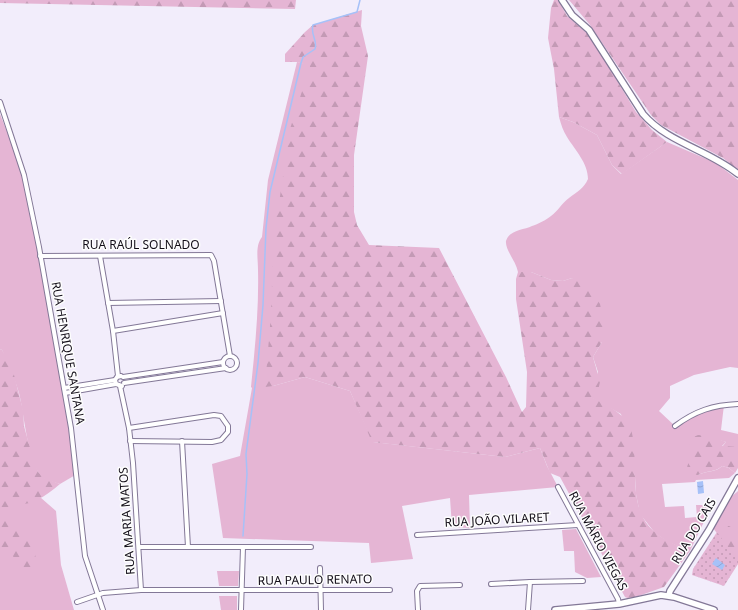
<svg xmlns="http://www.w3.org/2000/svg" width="738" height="610" viewBox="0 0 738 610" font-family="'Noto Sans',sans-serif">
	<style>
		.grass { fill: #e5b5d4 }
		.forest { fill: url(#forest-firs) }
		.garden { fill: url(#garden-dots) }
		.water { fill: url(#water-waves) }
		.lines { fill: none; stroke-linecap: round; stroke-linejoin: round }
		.stream { stroke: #a6c1f8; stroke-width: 1.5 }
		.street-casing { stroke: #837897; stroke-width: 6 }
		.secondary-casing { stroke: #837897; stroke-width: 8 }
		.street { stroke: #fff; stroke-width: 4 }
		.secondary { stroke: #fff; stroke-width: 5.5 }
		.labels { text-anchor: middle; stroke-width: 3; stroke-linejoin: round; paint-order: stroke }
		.street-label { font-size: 12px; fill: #120d18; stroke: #fdfdfd }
	</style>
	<defs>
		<pattern id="forest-firs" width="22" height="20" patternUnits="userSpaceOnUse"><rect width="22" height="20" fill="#e5b5d4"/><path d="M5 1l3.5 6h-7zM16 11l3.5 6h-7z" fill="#c39ab5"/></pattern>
		<pattern id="garden-dots" width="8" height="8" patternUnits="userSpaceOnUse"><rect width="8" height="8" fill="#e5b5d4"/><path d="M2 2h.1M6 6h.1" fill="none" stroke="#c39ab5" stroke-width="1.8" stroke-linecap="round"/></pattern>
		<pattern id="water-waves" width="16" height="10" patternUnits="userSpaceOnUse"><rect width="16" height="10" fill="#a6c1f8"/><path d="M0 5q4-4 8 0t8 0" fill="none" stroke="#8ea5d4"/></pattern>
	</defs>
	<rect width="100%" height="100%" fill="#f2edfb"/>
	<g class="grass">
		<path d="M297 62 311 65 273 386 305 377 350 391 373 442 505 457 540 448 547 466 558 487 469 495 470 528 452 527 450 498 402 506 413 559 371 563 369 543 223 538 212 464 240 456 252 388 251 387C255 348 259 309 258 270 258 258 255 246 262 237L268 180Z"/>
		<path d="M0 114 24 175 41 258 77 474 60 484C55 482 47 481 43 478 28 466 24 412 19 393 15 379 8 364 2 350L0 349Z"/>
		<path d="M559 117 573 122 597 135 612 165 621 174 667 142 716 163 738 180V368L730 367 694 375 670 386V398L659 411 675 426 686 418 724 405 721 430 738 434V447H722L726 442 719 440 698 448V475C708 470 715 473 722 466L729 468 735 473 729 478 696 480 695 482 662 484 665 507 684 506 685 518 697 517 696 505H706L711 507 690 551 668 542 655 533 640 514 636 494 635 477 621 414 590 397 598 372 593 357 602 342 572 278 563 281 551 280 531 272H518C516 261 505 250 506 241 509 230 524 230 532 226 538 224 546 220 551 216 558 211 562 203 569 198 577 192 584 188 588 179 588 163 575 150 567 137 563 131 561 124 559 117Z"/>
		<path d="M0 457 9 470 56 511 61 565 74 610H0Z"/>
		<path d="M738 491V561L713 528 730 498Z"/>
		<path d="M576 529 601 577 587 578 575 572 574 551H564L562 530Z"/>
		<path d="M217 571H239L238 586H219Z"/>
		<path d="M219 596H237V610H221Z"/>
	</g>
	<g class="forest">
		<path d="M0 0H296L295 9 0 3Z"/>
		<path d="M554 0H558L567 16 590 36 636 112 652 130 667 142 622 174 612 165 597 135 573 122 559 117 554 69 548 38 551 8Z"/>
		<path d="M569 0H738V170L723 158 661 125 651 115 590 25Z"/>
		<path d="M362 10 361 26 368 56 354 155V212L357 225 369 245 439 248 506 377 522 412 526 407 527 372 516 299V279L518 272H531L551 280 563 281 572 278 589 288 600 304 605 328 602 342 593 357 600 382 597 395 591 397C604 404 619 410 628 423 632 429 633 438 634 446 635 456 634 466 635 477 636 522 650 535 690 551L664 587 630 599 625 597 560 477 550 473 540 448 505 457 372 442 350 391 305 377 273 386 265 387 271 314 274 225 279 203 290 129 310 66 297 62H285V54L305 32 313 25Z"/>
		<path d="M0 349 2 350 12 367 23 410 24 426 30 448 38 472 44 478 60 484C53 490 45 496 37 500 25 507 18 500 11 515 12 524 18 527 24 533 34 541 38 556 34 568L25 572 20 569C16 558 11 552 0 547Z"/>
		<path d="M698 435 710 436 726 442 722 446 738 447V468L735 473 729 468 722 466C714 473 708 470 698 475L691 474 687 468C688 461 693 458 693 452L698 448 689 444V439Z"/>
		<path d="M724 526H729L738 531V562L720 540 727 538Z"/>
	</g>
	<path class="garden" d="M717 532 738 561V564L724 586 692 575 693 569Z"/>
	<g class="water">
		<path d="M703 481 704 493 698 494 697 482Z"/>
		<path d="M716 558 725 565 722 570 712 564Z"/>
	</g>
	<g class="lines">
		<path class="stream" d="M243 536 247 474 246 454 258 363 263 305 266 228 270 192 301 63 303 57 315 49C318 40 310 35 313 25L357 12 360 0"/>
		<defs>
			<g id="street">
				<path d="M0 102 24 175 39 247 71 428 85 556 103 610"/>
				<path d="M40 256 211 255 214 261 230 356"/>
				<path d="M100 256 113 331 118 376"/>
				<path d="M108 303 221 301"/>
				<path d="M113 331 223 313"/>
				<circle cx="230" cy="363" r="7"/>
				<path d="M123 377 223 362"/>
				<path d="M115 380 116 384 122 386"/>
				<path d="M124 383 226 368"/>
				<path d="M64 388 115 380 117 377 121 376"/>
				<path d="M65 393 116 384"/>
				<path d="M675 426C695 411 713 405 738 404"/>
				<path d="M129 428 214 415 221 416 228 426V432L221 440 212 442 130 441"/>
				<path d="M182 441 188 547"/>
				<path d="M558 487 618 599 619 604"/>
				<path d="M417 535 578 525"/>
				<path d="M139 547H243"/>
				<path d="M320 568 321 610"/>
				<path d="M491 584 530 582 583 581"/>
				<path d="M141 590H390"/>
				<path d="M77 602 103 593 141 590 133 463 129 428 120 386"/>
				<path d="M241 610 243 547H311"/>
				<path d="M418 610 417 591 420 586 460 585"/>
				<path d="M528 610 530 582"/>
			</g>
			<g id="secondary">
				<path d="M562 0 572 15 589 30 643 114C668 143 709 150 738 174"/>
				<path d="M669 595 670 591 709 530 738 478"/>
				<path d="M555 610 619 604 661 595 674 597 714 610"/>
			</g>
		</defs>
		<use href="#street" class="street-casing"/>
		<use href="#secondary" class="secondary-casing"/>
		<use href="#street" class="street"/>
		<use href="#secondary" class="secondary"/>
	</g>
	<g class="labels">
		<g class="street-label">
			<text x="141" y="249">RUA RAÚL SOLNADO</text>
			<text transform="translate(68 353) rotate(80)" y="4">RUA HENRIQUE SANTANA</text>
			<text transform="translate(497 520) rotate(-3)" y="4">RUA JOÃO VILARET</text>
			<text transform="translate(127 521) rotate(-94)" y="4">RUA MARIA MATOS</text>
			<text transform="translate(694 531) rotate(-59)" y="4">RUA DO CAIS</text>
			<text transform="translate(598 541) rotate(62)" y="4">RUA MÁRIO VIEGAS</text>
			<text transform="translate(315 580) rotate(-1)" y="4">RUA PAULO RENATO</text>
		</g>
	</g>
</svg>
